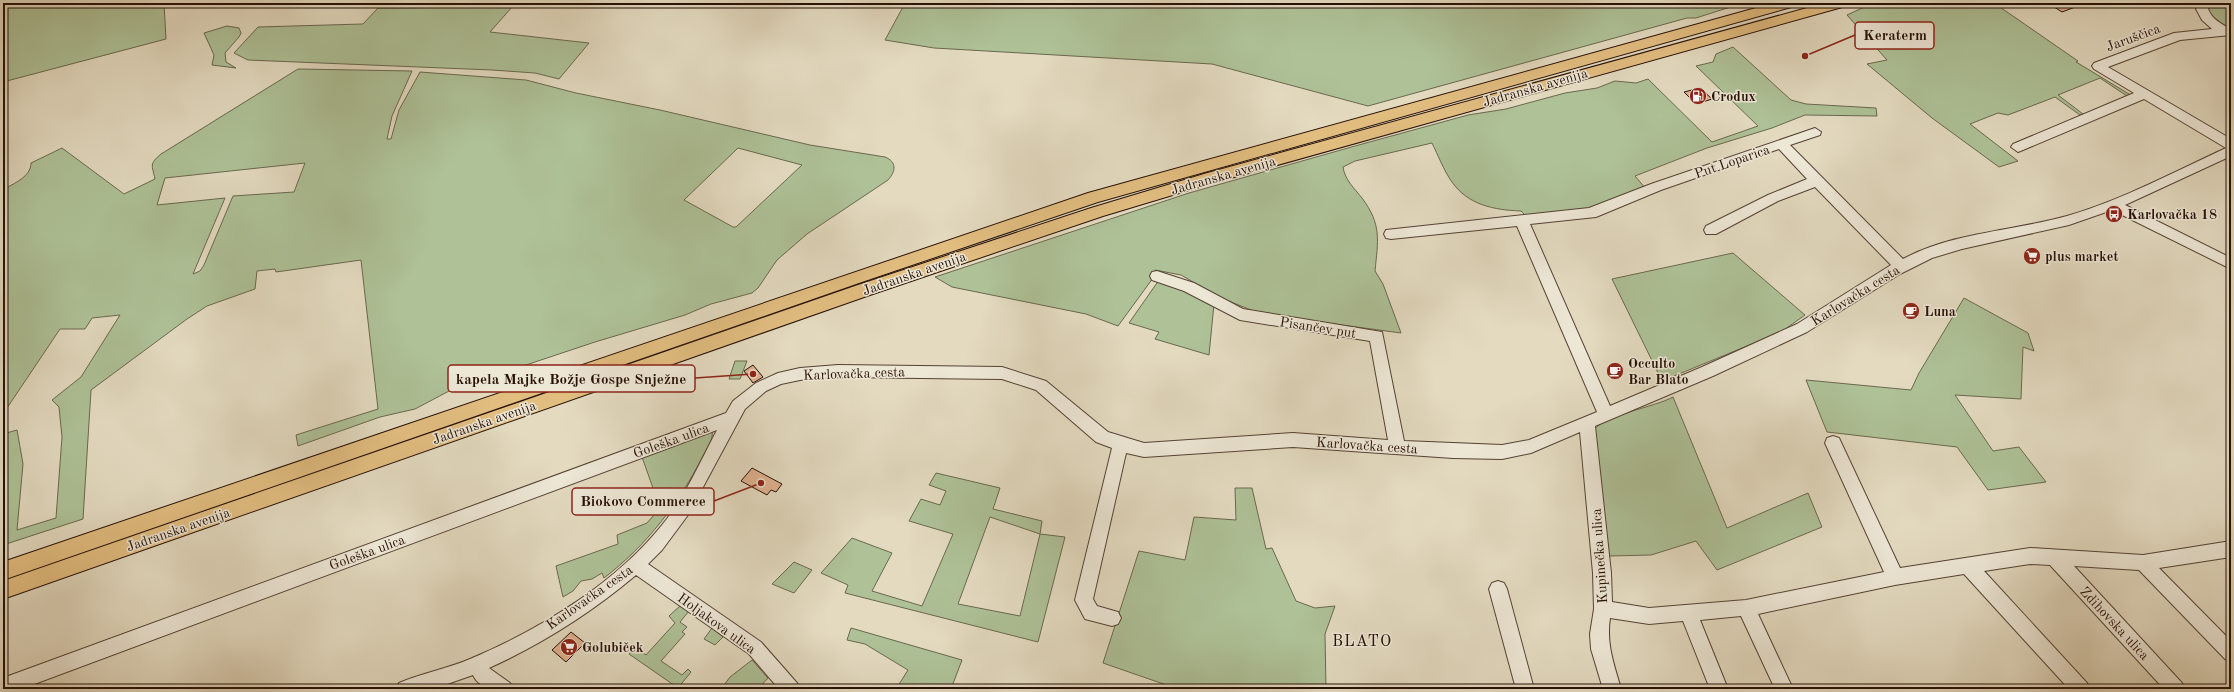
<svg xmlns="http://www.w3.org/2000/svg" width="2234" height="692" viewBox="0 0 2234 692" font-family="'Old Standard TT',serif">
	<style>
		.green { fill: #aec197; stroke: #6a684e; fill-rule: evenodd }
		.building { fill: #deb28f; stroke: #261006 }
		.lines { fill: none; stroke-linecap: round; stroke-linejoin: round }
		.minor-casing { stroke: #554234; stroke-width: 2 }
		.major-casing { stroke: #261006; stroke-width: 2 }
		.minor { fill: #ede7d6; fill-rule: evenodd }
		.major { fill: #e2bd80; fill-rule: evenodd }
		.labels { text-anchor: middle; stroke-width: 3; stroke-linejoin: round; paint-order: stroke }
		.street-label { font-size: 14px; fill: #261006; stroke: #ede7d6 }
		.poi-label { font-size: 14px; font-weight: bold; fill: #261006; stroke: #ede7d6; text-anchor: start }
		.quarter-label { font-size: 16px; letter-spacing: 1px; fill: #261006; stroke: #ede7d6 }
		.leader { fill: none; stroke: #8f2418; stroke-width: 1.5 }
		.callout-dot { fill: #8f2418; stroke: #ede7d6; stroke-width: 1.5 }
		.callout { fill: #ede7d6; stroke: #8f2418; stroke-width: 1.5 }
		.callout-label { font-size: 15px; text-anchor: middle; font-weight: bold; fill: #261006 }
	</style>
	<rect width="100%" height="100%" fill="#e3dac0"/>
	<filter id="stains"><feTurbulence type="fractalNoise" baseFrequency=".005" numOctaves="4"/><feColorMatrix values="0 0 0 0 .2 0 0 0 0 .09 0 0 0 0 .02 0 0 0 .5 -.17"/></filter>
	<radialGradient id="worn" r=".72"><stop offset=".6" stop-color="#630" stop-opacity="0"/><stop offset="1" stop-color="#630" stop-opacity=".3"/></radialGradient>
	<g class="green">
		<path d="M3 3H164L166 39 3 82Z"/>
		<path d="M1006 3H1743L1696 18H1687L1368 106 1212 64 934 48 885 40 904 5Z"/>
		<path d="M1873 3H1994L2078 61 2076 62 2129 94 2127 96 2100 78 2058 95 2083 114 2080 115 2055 97 2008 115 1998 113 1970 124 2018 161 1999 167 1932 118 1867 64 1887 60 1847 15Z"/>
		<path d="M2218 4 2231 5V29L2221 25 2207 11 2208 8Z"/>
		<path d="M512 7 490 32 589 43 559 79 535 73 492 70 248 60 234 53 258 27 363 24 378 8Z"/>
		<path d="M227 26 239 28 241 33 239 37 225 53 226 62 236 68 212 65 214 55 204 33Z"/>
		<path d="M1733 47 1791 100 1806 104 1876 108 1877 116 1805 115 1772 128 1707 148 1635 176 1646 189 1599 207 1527 217 1521 211C1494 210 1468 205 1452 182 1444 171 1438 155 1432 143L1355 161 1343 167C1345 180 1354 188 1362 198 1382 225 1378 240 1375 271L1383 284 1401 333 1261 314 1221 298 1181 275 1155 270 1153 278 1118 326 1086 314 952 287 935 277 1189 193 1355 146 1468 115 1506 109 1565 93 1597 88 1615 81 1636 83 1648 79 1712 142 1758 126 1696 66 1713 62 1716 54Z"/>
		<path d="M298 69 412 71 392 116 387 139H391L399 110 420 72 526 80 576 93 660 110 810 145 885 157C897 162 896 171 888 180L807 234 777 260 758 288 752 293 711 304 685 315 595 342 451 390 415 409 380 417 298 446 296 435 378 409 361 260 276 272 275 269 257 271 255 289 207 306 187 319 91 390 83 519 3 545V434L17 430 23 464 17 530 56 518 62 437 59 407 52 400 81 377 120 315 92 318 85 329H60L3 414V190C14 183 31 177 31 163L62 148 124 194 155 179C152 165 149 164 161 154ZM738 148 802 165 736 227H733L684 200ZM305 163 294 192 233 196 204 265 200 271 193 274 225 198 157 205 165 178Z"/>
		<path d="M1733 253 1805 315 1781 332 1662 381 1612 279Z"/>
		<path d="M1159 280 1214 304 1209 355 1155 339 1159 332 1129 323Z"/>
		<path d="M1964 298 2028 333 2034 351 2023 347 2021 399 1955 395 1993 451 2019 447 2046 482 1988 490 1957 447 1827 432 1806 380 1911 390 1919 373Z"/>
		<path d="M735 361H747L740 379H729Z"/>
		<path d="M1673 397 1727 528 1808 493 1822 527 1717 570 1696 541 1651 555 1609 556 1595 429C1605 415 1655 407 1673 397Z"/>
		<path d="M712 430C714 439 707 448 703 456 679 503 647 545 604 578L602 573 592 579 581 581 573 591 563 597 556 566 618 544 617 535 647 523 660 508 642 457Z"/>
		<path d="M936 473 1000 488 993 509 1042 521 1040 534 1065 537 1038 642 845 593 848 585 821 573 852 538 892 553 872 591 922 606 953 534 909 521 921 499 940 505 946 491 929 485ZM990 517 1040 534 1020 616 958 604Z"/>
		<path d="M1235 488H1252L1266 549 1272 548 1296 601 1315 608 1335 606 1325 634 1326 689H1171L1172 687 1103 663 1139 551 1185 560 1194 517 1236 520Z"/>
		<path d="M794 562 812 570 794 593 772 584Z"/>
		<path d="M681 605 689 611 680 622 687 627 682 632 685 634 661 661 682 675 688 669 691 672 678 688 629 654 636 647 646 655 675 623 669 616Z"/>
		<path d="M712 628 723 637 715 645 704 639Z"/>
		<path d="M851 628 962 660 951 689H896L908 670 865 644 847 640Z"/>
		<path d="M752 660 768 678 758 689H721L730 677Z"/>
	</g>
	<g class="building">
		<path d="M2048 3H2083V4L2062 12Z"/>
		<path d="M1700 88 1712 99 1696 104 1684 92Z"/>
		<path d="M753 365 763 377 753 383 744 371Z"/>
		<path d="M752 468 782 484 776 492 771 490 767 495 741 481Z"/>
		<path d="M571 632 585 643 566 662 552 650Z"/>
	</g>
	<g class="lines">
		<defs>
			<g id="minor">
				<path d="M2199 3H2211L2208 9C2212 19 2221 24 2231 29V35L2180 40 2108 67 2231 139V156L2125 205 2231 258V269L2112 210 2069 225 1962 249 1932 258 1900 274 1807 332 1713 376 1595 426 1611 573 1612 602 1649 608 1746 600 1884 572 1825 443 1827 438 1833 436 1839 438 1900 568 2030 548 2143 555 2231 541V557L2159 568 2231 641V661L2225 659 2139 570 2074 566 2182 683 2185 689H2164L2050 565 2030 564 1984 571 2087 683 2090 689H2069L1964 574 1895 585 1758 614 1793 689H1775L1741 616 1700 620 1728 689H1710L1683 621 1649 624 1610 618C1606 644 1614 664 1621 689H1603L1591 649 1590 634 1594 609 1593 573 1580 432 1531 453 1502 459 1453 458 1293 447 1144 457 1126 453 1093 599 1097 606 1118 612 1121 618 1118 624 1112 626 1085 619 1075 600 1112 448 1096 442 1036 390 1002 379 838 377 800 380 781 384 766 391 745 409 688 515 662 550 648 564 761 642 797 683 800 689H779L749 654 636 575C591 613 542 644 489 668L510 683 513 689C499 689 480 691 473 675L433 689H396L399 683C422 673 447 669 470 659 543 628 618 582 666 520 687 493 701 460 717 430L21 689H3V678L726 413 733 401 756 383 778 373 800 368 838 365 1002 367 1046 381 1108 432 1144 443 1293 433 1388 440 1370 341 1240 320 1184 291 1152 280 1150 276 1152 272 1157 271 1194 283 1243 309 1382 332 1404 441 1502 445 1529 440 1597 412 1517 226 1391 239 1386 238 1384 234 1386 230 1589 208 1651 184 1815 128 1821 132 1820 135 1790 145 1903 259C1953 232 2013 231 2067 216 2122 200 2174 172 2226 148L2144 99 2023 150 2018 152 2011 147 2013 144 2134 93 2094 69 2092 66 2094 63 2174 33 2212 29 2202 20 2196 9ZM1779 149 1807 179 1768 195 1706 226 1704 230 1706 234H1716L1778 201 1815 187 1891 265 1797 324 1702 367 1610 406 1530 224 1596 217 1661 190Z"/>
				<path d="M1498 581 1504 583 1507 589 1534 689H1516L1489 589 1492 583Z"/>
			</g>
			<g id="major">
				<path d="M1774 3H1797L1795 6 1098 202 859 283 3 580V562L1088 193Z"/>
				<path d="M1825 3H1848L1846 6 1206 185 1103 216 867 296 3 599V581L855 286 1091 208 1204 174Z"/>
			</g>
		</defs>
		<use href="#minor" class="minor-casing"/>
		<use href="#major" class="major-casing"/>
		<use href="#minor" class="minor"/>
		<use href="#major" class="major"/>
	</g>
	<defs>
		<symbol id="fuel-disc" viewBox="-11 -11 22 22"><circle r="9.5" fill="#8f2418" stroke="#ede7d6"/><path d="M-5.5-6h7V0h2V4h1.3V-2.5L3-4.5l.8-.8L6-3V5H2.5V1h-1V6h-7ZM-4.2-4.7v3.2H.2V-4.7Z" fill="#fff"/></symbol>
		<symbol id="bus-disc" viewBox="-11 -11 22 22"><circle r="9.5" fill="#8f2418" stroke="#ede7d6"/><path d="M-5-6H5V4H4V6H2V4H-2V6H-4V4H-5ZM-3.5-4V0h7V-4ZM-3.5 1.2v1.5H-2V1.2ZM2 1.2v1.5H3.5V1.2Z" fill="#fff"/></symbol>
		<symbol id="supermarket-disc" viewBox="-11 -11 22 22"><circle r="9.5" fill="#8f2418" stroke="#ede7d6"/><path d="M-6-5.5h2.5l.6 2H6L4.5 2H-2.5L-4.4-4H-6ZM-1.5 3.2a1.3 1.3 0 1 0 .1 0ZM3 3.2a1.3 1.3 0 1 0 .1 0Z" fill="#fff"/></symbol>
		<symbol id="cafe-disc" viewBox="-11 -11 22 22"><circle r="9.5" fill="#8f2418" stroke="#ede7d6"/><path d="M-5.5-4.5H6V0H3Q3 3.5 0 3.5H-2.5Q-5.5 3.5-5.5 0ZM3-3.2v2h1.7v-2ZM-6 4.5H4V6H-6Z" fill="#fff"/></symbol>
	</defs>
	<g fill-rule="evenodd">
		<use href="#fuel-disc" x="1688" y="86" width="20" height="20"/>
		<use href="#bus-disc" x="2104" y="204" width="20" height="20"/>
		<use href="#supermarket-disc" x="2022" y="246" width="20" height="20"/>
		<use href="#cafe-disc" x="1901" y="301" width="20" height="20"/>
		<use href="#cafe-disc" x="1605" y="361" width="20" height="20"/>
		<use href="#supermarket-disc" x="559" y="637" width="20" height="20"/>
	</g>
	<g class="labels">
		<g class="street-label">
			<text transform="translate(2133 37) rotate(-20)" y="5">Jaruščica</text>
			<text transform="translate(1535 87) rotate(-16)" y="5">Jadranska avenija</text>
			<text transform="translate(1732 161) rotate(-19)" y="5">Put Loparica</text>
			<text transform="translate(1223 175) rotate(-16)" y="5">Jadranska avenija</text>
			<text transform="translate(914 273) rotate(-19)" y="5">Jadranska avenija</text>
			<text transform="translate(1855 295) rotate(-32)" y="5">Karlovačka cesta</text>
			<text transform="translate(1318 327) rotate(9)" y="5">Pisančev put</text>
			<text transform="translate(854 373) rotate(-2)" y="5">Karlovačka cesta</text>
			<text transform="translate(484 422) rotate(-19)" y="5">Jadranska avenija</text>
			<text transform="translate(671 440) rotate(-20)" y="5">Goleška ulica</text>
			<text transform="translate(1367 445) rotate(4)" y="5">Karlovačka cesta</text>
			<text transform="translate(178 529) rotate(-19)" y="5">Jadranska avenija</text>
			<text transform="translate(367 552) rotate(-20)" y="5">Goleška ulica</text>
			<text transform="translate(1599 556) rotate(-94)" y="5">Kupinečka ulica</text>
			<text transform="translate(589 597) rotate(-35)" y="5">Karlovačka cesta</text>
			<text transform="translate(717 623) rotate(36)" y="5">Holjakova ulica</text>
			<text transform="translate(2115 623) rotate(47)" y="5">Zdihovska ulica</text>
		</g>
		<g class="poi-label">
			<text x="1711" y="101">Crodux</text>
			<text x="2127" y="219">Karlovačka 18</text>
			<text x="2045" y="261">plus market</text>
			<text x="1924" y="316">Luna</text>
			<text x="1628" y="368">Occulto<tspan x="1628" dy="16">Bar Blato</tspan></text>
			<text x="582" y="652">Golubiček</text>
		</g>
		<g class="quarter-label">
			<text x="1362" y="646">BLATO</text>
		</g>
	</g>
	<path class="leader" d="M1805 56L1855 35M753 374L695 378M761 483L714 501"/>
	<g class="callout-dot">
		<circle cx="1805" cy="56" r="4"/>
		<circle cx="753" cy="374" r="4"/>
		<circle cx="761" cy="483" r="4"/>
	</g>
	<g class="callout">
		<rect x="1855" y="22" width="79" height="27" rx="4"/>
		<rect x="448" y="365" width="247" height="27" rx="4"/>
		<rect x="572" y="488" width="142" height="27" rx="4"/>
	</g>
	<g class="callout-label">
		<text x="1895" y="40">Keraterm</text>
		<text x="571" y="384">kapela Majke Božje Gospe Snježne</text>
		<text x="643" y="506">Biokovo Commerce</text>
	</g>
	<rect width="2234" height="692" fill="none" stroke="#e3dac0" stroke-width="16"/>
	<rect x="4" y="4" width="2226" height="684" fill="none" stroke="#261006" stroke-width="2"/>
	<rect x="8" y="8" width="2218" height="676" fill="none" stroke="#261006"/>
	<rect width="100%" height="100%" filter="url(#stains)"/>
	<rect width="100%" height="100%" fill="url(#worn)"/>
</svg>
